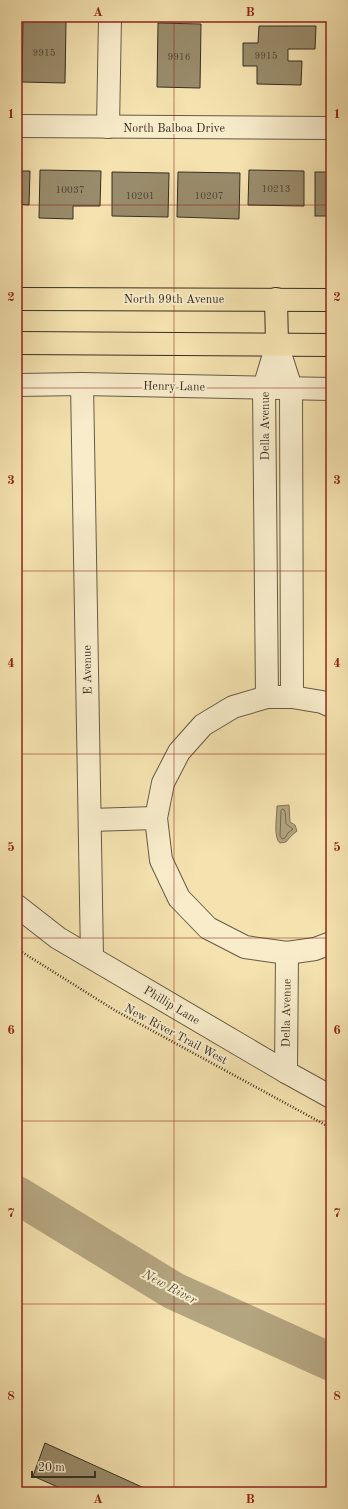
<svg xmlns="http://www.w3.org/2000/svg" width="348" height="1509" viewBox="0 0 348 1509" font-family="'Old Standard TT',serif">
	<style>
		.water { fill: #b3a57f; stroke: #81755a }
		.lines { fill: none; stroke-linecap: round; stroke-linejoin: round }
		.shore { stroke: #746a51; stroke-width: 1 }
		.river { stroke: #b3a57f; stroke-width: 38 }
		.building { fill: #998c6c; stroke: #362e23 }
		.minor-casing { stroke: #665b46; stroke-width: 24 }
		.major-casing { stroke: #362e23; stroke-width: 24 }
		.path { stroke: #362e23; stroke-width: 2.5; stroke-dasharray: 1 2; stroke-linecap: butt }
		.minor { stroke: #f8eccb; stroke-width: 22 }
		.major { stroke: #f4e2af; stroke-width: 22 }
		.grid { fill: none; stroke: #8f2418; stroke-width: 1; stroke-opacity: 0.55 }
		.labels { text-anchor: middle; stroke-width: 4; stroke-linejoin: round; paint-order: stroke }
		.number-label { font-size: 10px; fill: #4f4635 }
		.street-label { font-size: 12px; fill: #362e23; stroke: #f8eccb }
		.water-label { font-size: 13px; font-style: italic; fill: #5c523f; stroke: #f8eccb }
		.neatline { fill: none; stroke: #8f2418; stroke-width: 1.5 }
		.grid-label { font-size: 13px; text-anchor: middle; font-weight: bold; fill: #8f2418 }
	</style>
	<rect width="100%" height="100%" fill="#f4e2af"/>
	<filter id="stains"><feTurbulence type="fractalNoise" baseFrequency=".005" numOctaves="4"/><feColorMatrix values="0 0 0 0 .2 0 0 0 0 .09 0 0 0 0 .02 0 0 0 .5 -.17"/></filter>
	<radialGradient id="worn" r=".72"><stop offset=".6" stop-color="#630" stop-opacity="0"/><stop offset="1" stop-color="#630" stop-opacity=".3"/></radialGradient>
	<path class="water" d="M289 805 290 822 295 825 297 831 291 836 286 842 280 843C273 838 277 815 277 806Z"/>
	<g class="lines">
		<path class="shore" d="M283 809 285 811 286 824 293 829 288 833 285 838 282 839 280 836 281 811Z"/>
		<path class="river" d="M17 1195 174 1291 331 1362"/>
	</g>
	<g class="building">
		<rect x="275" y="17" width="36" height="1"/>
		<path d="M23 20 66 21 65 83 22 82Z"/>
		<path d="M158 23 201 24 200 88 157 87Z"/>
		<path d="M259 26H316L315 49H288V61H302L301 85 257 84V66H243V43H258Z"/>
		<path d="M40 170 101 171 100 206H73V219L39 218Z"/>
		<path d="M249 170 304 171V206L248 205Z"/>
		<path d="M17 171H30L29 205 17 204Z"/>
		<path d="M112 172 169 173 168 217 112 216Z"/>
		<path d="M178 172 240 173 239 219 177 217Z"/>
		<rect x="315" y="172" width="16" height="44"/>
		<path d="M45 1443 153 1492H69L33 1476Z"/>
	</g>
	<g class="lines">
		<defs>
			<g id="minor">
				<path d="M17 126 331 128"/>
				<path d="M108 127 110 17"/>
				<path d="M277 344 291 388 292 697"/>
				<path d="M82 384 92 957"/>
				<path d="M17 385 82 384 331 389"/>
				<path d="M267 697 264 388 277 344"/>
				<path d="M331 706 322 702 292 697H267L233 707 203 725 179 752 163 783 156 818 161 860 179 898 208 928 245 947 287 953 315 949 331 943"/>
				<path d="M90 820 156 818"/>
				<path d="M17 906 58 938 286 1072 331 1097"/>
				<path d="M286 1072 287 953"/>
			</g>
			<g id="major">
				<path d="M17 299 331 300"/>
				<path d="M276 299 277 344"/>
				<path d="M17 343 331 345"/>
			</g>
		</defs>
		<use href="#minor" class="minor-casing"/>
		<use href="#major" class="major-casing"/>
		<path class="path" d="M17 949 116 1011 331 1128"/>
		<use href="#minor" class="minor"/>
		<use href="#major" class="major"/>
	</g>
	<path class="grid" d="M174 17V1492M17 205H331M17 388H331M17 571H331M17 754H331M17 938H331M17 1121H331M17 1304H331"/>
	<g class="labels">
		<g class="number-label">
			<text x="44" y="56">9915</text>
			<text x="266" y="59">9915</text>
			<text x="179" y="60">9916</text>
			<text x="276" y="192">10213</text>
			<text x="70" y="193">10037</text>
			<text x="140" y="199">10201</text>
			<text x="209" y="199">10207</text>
		</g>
		<g class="street-label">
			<text x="174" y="132">North Balboa Drive</text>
			<text x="174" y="303">North 99th Avenue</text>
			<text transform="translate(174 386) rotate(1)" y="4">Henry Lane</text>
			<text transform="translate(265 426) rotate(-90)" y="4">Della Avenue</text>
			<text transform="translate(87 670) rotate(-91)" y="4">E Avenue</text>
			<text transform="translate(172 1005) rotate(31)" y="4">Phillip Lane</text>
			<text transform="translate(286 1013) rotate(-89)" y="4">Della Avenue</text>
			<text transform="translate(176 1034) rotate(28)" y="4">New River Trail West</text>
		</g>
		<g class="water-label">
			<text transform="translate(170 1286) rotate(28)" y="5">New River</text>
		</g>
	</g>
	<rect width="348" height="1509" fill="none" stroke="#f4e2af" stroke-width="44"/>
	<path d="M32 1471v6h63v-6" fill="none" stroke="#362e23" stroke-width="2"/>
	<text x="38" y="1471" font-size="12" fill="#362e23" stroke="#f8eccb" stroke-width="3" paint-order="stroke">20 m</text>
	<rect x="22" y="22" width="304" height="1465" class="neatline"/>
	<g class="grid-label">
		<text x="98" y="16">A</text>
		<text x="250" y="16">B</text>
		<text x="11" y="118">1</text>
		<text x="337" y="118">1</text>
		<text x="11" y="301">2</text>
		<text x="337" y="301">2</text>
		<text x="11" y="484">3</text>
		<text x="337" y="484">3</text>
		<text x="11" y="667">4</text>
		<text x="337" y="667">4</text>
		<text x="11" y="851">5</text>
		<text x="337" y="851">5</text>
		<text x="11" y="1034">6</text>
		<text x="337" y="1034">6</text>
		<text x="11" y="1217">7</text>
		<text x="337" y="1217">7</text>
		<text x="11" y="1400">8</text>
		<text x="337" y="1400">8</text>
		<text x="98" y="1503">A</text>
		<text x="250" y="1503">B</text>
	</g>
	<rect width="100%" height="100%" filter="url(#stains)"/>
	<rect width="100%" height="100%" fill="url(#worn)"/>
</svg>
